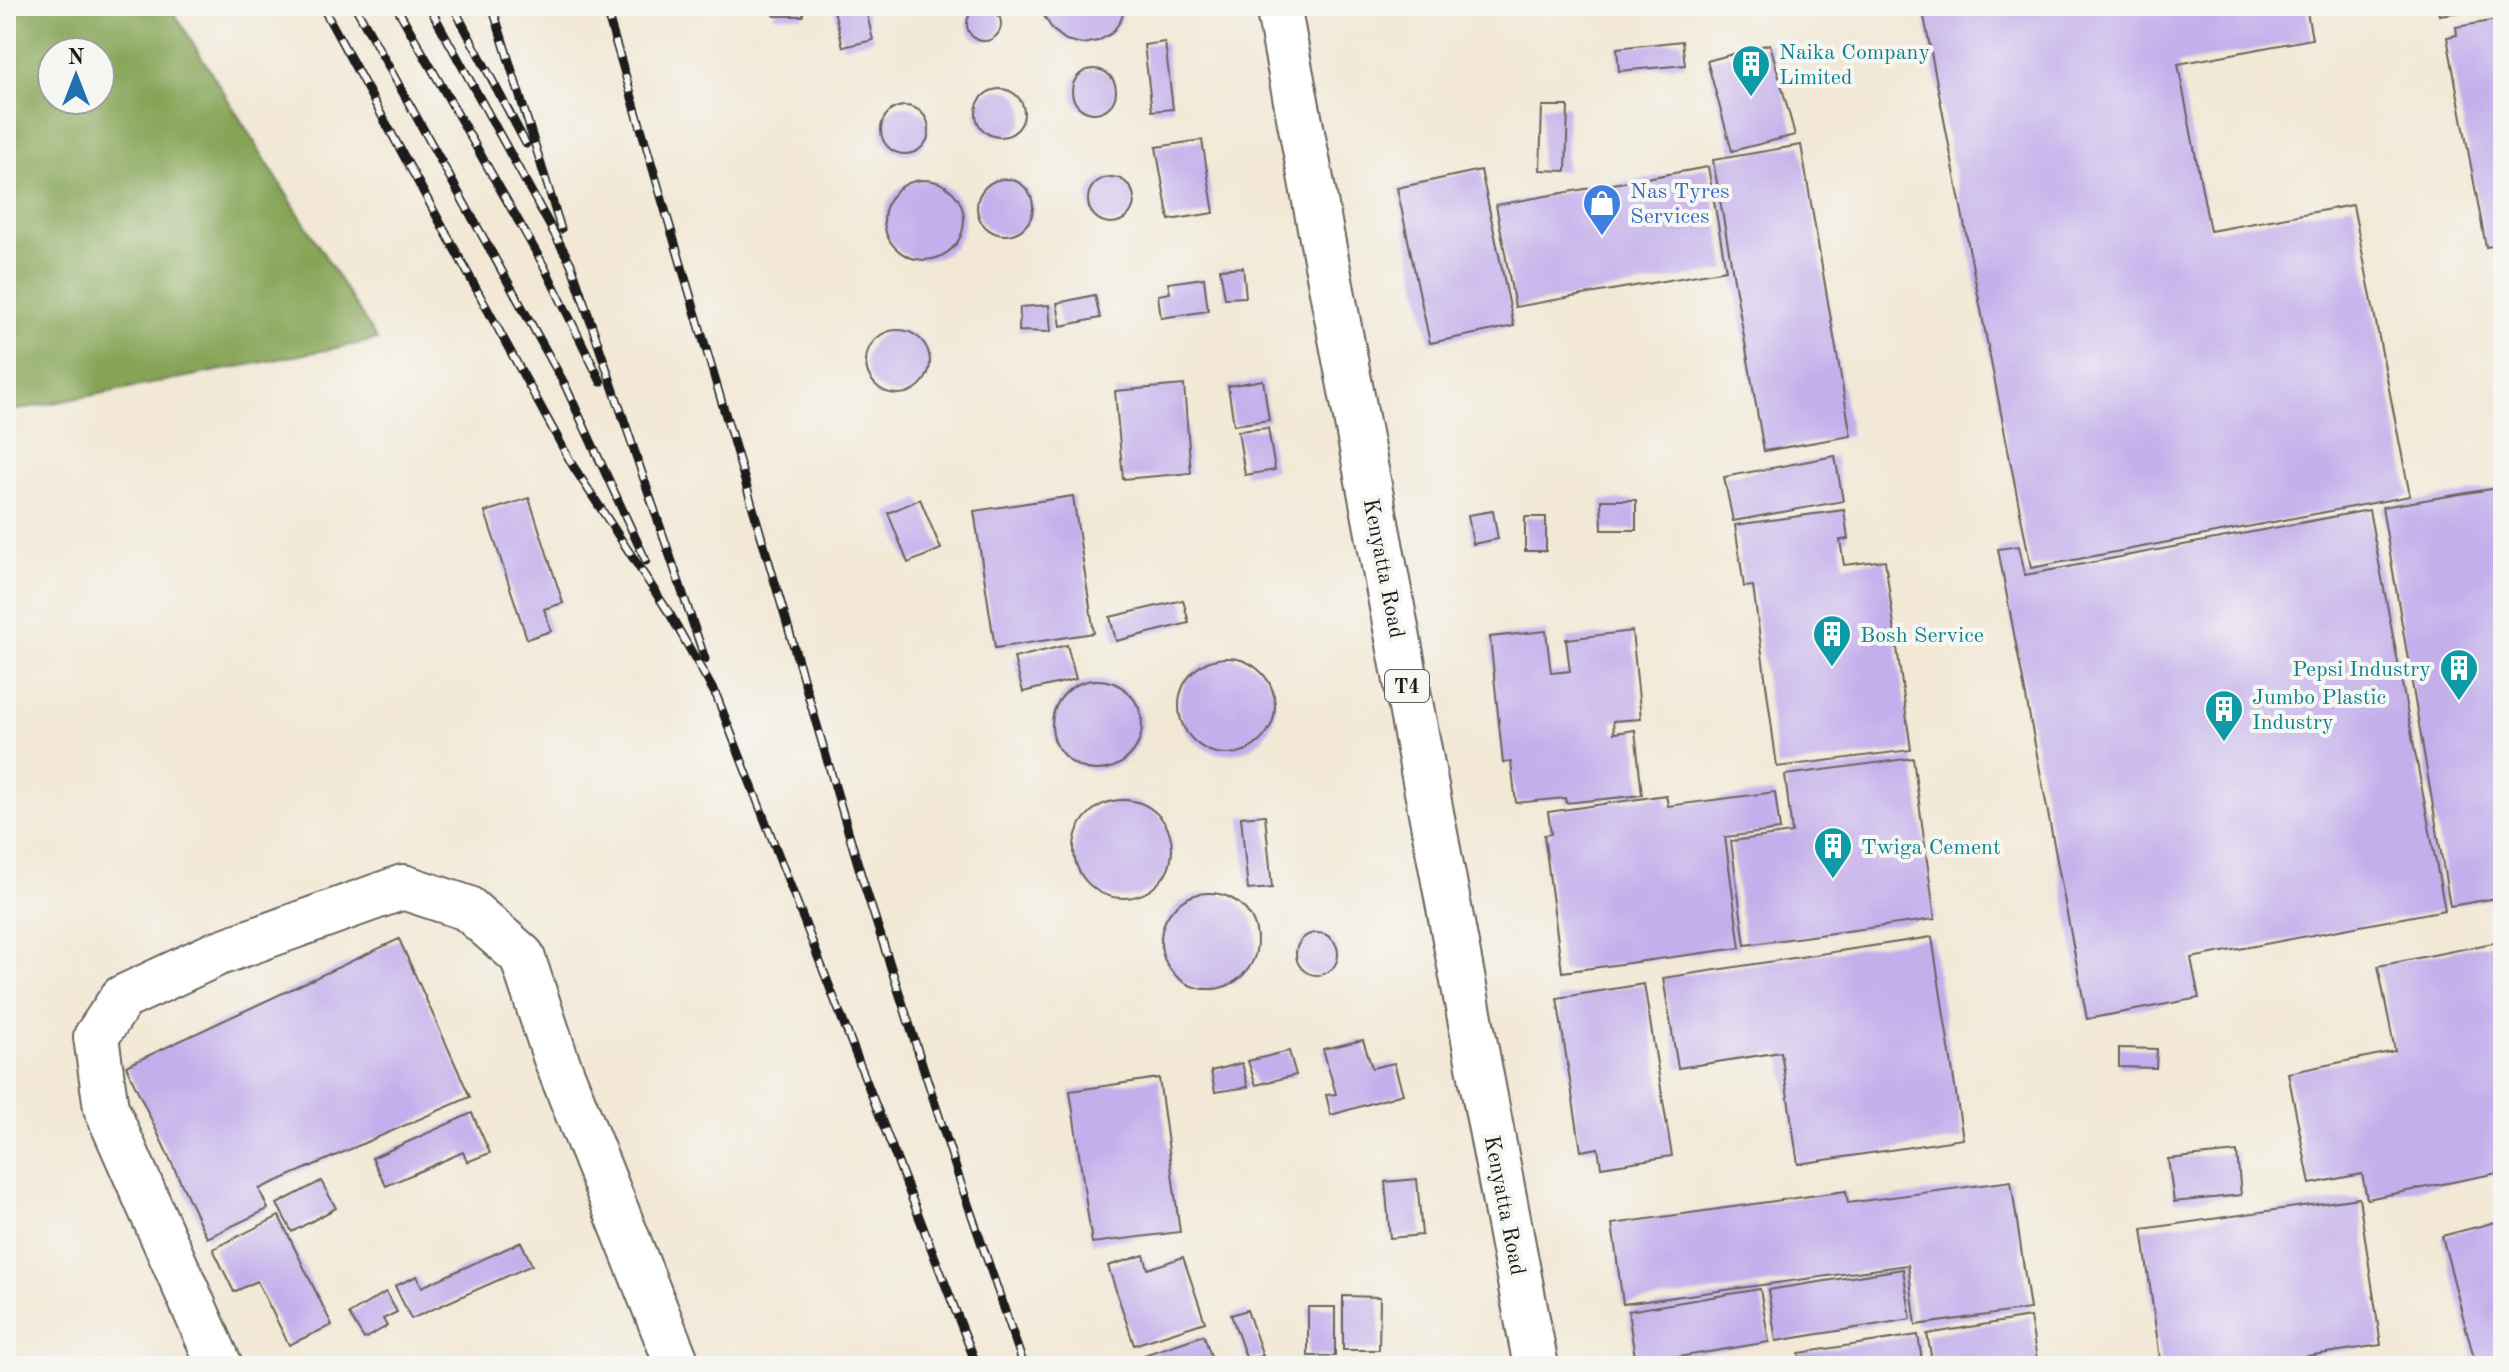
<svg xmlns="http://www.w3.org/2000/svg" width="2509" height="1372" viewBox="0 0 2509 1372" font-family="'Old Standard TT',serif">
	<style>
		.forest { fill: #86a457; stroke: #51603a; stroke-width: 2; fill-rule: evenodd }
		.building { fill: #c3afeb }
		.lines { fill: none; stroke-linecap: round; stroke-linejoin: round }
		.minor-casing { stroke: #67635d; stroke-width: 48 }
		.highway-casing { stroke: #67635d; stroke-width: 48 }
		.minor { stroke: #fff; stroke-width: 44 }
		.highway { stroke: #fff; stroke-width: 44 }
		.rail-casing { stroke: #1c1c1c; stroke-width: 9 }
		.rail { stroke: #f6f6f2; stroke-width: 6; stroke-dasharray: 18; stroke-linecap: butt }
		.labels { text-anchor: middle; stroke-width: 8; stroke-linejoin: round; paint-order: stroke }
		.shield { fill: #f6f6f2; stroke: #5d5d5c; stroke-width: 2 }
		.shield-label { font-size: 20px; font-weight: bold; fill: #1c1c1c }
		.culture-label { font-size: 22px; fill: #0d838f; stroke: #f6f6f2; text-anchor: start }
		.shop-label { font-size: 22px; fill: #366cbe; stroke: #f6f6f2; text-anchor: start }
		.street-label { font-size: 22px; fill: #1c1c1c; stroke: #f6f6f2 }
	</style>
	<rect width="100%" height="100%" fill="#f6f6f2"/>
	<filter id="ink" filterUnits="userSpaceOnUse"><feTurbulence type="fractalNoise" baseFrequency=".0125" numOctaves="2"/><feDisplacementMap in="SourceGraphic" scale="16" xChannelSelector="R" yChannelSelector="G"/><feConvolveMatrix kernelMatrix="1 2 1 2 8 2 1 2 1" color-interpolation-filters="sRGB"/></filter>
	<filter id="wash" filterUnits="userSpaceOnUse"><feTurbulence type="fractalNoise" baseFrequency=".006" numOctaves="4" result="noise"/><feDisplacementMap in="SourceGraphic" scale="32" xChannelSelector="R" yChannelSelector="G"/><feGaussianBlur stdDeviation="1.8" result="paint"/><feColorMatrix in="noise" values="0 0 0 0 0 0 0 0 0 0 0 0 0 0 0 0 0 1.4 0 .05"/><feComposite in="paint" operator="in"/></filter>
	<g filter="url(#wash)">
		<rect width="100%" height="100%" fill="#f2e8d5"/>
		<path class="forest" d="M6 6H170L377 340 6 412ZM52 52H100V100H52Z"/>
		<g id="blocks">
			<g class="building">
				<rect x="774" y="6" width="29" height="10"/>
				<path d="M833 6H865L873 40 843 47Z"/>
				<path d="M1043 6H1125L1121 20 1112 33 1098 41 1082 44 1066 40 1053 30 1044 16Z"/>
				<path d="M1922 6H2306L2312 39 2178 64 2210 231 2353 205 2410 496 2031 568Z"/>
				<path d="M2438 6H2489V8L2439 15Z"/>
				<circle cx="984" cy="24" r="17"/>
				<path d="M2503 19V244L2486 247 2447 37 2457 35 2456 27Z"/>
				<path d="M1682 41 1685 65 1619 71 1617 48Z"/>
				<path d="M1165 42 1173 109 1152 111 1144 45Z"/>
				<path d="M1770 44 1795 135 1732 151 1707 61Z"/>
				<circle cx="1094" cy="91" r="22"/>
				<circle cx="1000" cy="113" r="24"/>
				<path d="M1542 106H1568L1566 171 1540 170Z"/>
				<circle cx="905" cy="130" r="24"/>
				<path d="M1202 140 1214 213 1169 220 1156 147Z"/>
				<path d="M1801 145 1851 436 1764 451 1713 160Z"/>
				<path d="M1708 167 1726 270 1515 307 1496 205Z"/>
				<path d="M1481 170 1514 326 1430 343 1397 188Z"/>
				<circle cx="1111" cy="200" r="23"/>
				<circle cx="1005" cy="207" r="28"/>
				<circle cx="924" cy="220" r="40"/>
				<path d="M1243 267 1246 297 1225 298 1220 269Z"/>
				<path d="M1204 278 1208 311 1161 318 1158 295 1170 293 1168 283Z"/>
				<path d="M1095 295 1100 318 1061 326 1057 303Z"/>
				<path d="M1049 305 1051 332 1019 331 1020 307Z"/>
				<circle cx="898" cy="362" r="32"/>
				<path d="M1263 380 1269 420 1234 425 1228 386Z"/>
				<path d="M1184 385 1191 473 1123 479 1115 391Z"/>
				<path d="M1268 428 1275 470 1245 475 1238 431Z"/>
				<path d="M1835 456 1843 501 1733 521 1724 477Z"/>
				<path d="M2503 487V897L2450 906 2382 507Z"/>
				<path d="M1073 496 1094 633 995 648 974 511Z"/>
				<path d="M529 498 563 603 544 609 551 631 527 639 485 512Z"/>
				<path d="M920 499 941 549 908 563 888 513Z"/>
				<path d="M1601 500H1636V530H1602Z"/>
				<path d="M1844 510 1848 539 1840 540 1844 565 1885 560 1911 750 1777 767 1753 586 1744 587 1735 525Z"/>
				<path d="M2369 510 2445 910 2191 958 2199 998 2087 1019 1998 549 2019 546 2025 575Z"/>
				<path d="M1493 511 1498 539 1473 544 1468 515Z"/>
				<rect x="1525" y="517" width="21" height="34"/>
				<path d="M1183 600 1189 623 1116 641 1110 617Z"/>
				<path d="M1546 631 1551 673 1570 671 1566 639 1632 631 1641 719 1613 721 1614 733 1635 730 1642 795 1566 803 1565 798 1516 803 1511 762 1503 763 1490 637Z"/>
				<path d="M1067 645 1076 679 1023 692 1014 658Z"/>
				<circle cx="1227" cy="706" r="48"/>
				<circle cx="1097" cy="725" r="45"/>
				<path d="M1913 758 1935 919 1745 945 1731 841 1792 833 1785 775Z"/>
				<path d="M1775 792 1780 830 1725 837 1740 948 1562 972 1544 835 1551 834 1548 812 1666 795 1668 806Z"/>
				<circle cx="1123" cy="849" r="49"/>
				<path d="M1265 815 1272 888 1248 890 1241 817Z"/>
				<circle cx="1209" cy="941" r="48"/>
				<circle cx="1317" cy="954" r="21"/>
				<path d="M1932 937 1963 1139 1798 1164 1781 1052 1678 1068 1663 978Z"/>
				<path d="M399 939 470 1097 259 1189 268 1209 207 1238 126 1066Z"/>
				<path d="M2503 941V1172L2367 1199 2362 1174 2310 1184 2288 1073 2395 1051 2378 966Z"/>
				<path d="M1644 984 1672 1156 1601 1167 1598 1148 1581 1151 1557 998Z"/>
				<path d="M1363 1040 1372 1068 1394 1063 1403 1094 1331 1115 1326 1095 1336 1094 1323 1049Z"/>
				<path d="M2119 1048 2157 1049 2156 1068 2119 1067Z"/>
				<path d="M1289 1051 1296 1075 1256 1085 1248 1061Z"/>
				<path d="M1242 1063 1248 1087 1215 1092 1211 1071Z"/>
				<path d="M1159 1078 1180 1232 1092 1243 1070 1091Z"/>
				<path d="M472 1113 490 1153 467 1162 463 1152 386 1186 372 1158Z"/>
				<path d="M2237 1152 2241 1195 2174 1202 2168 1159Z"/>
				<path d="M1417 1179 1422 1235 1390 1238 1385 1182Z"/>
				<path d="M321 1181 336 1208 292 1232 277 1204Z"/>
				<path d="M2011 1181 2030 1309 1916 1325 1908 1265 1623 1304 1612 1224 1846 1191 1848 1203Z"/>
				<path d="M2359 1198 2381 1345 2239 1366H2161L2142 1229Z"/>
				<path d="M279 1216 332 1325 289 1345 257 1281 234 1292 213 1249Z"/>
				<path d="M2503 1220V1366H2476L2442 1236Z"/>
				<path d="M521 1242 532 1265 411 1319 395 1286 417 1276 422 1287Z"/>
				<path d="M1144 1255 1148 1269 1183 1257 1205 1322 1134 1345 1108 1266Z"/>
				<path d="M1903 1269 1911 1319 1776 1341 1768 1290Z"/>
				<path d="M1760 1289 1769 1342 1636 1364 1628 1311Z"/>
				<path d="M386 1292 397 1312 383 1319 387 1326 364 1339 349 1314Z"/>
				<path d="M1343 1296 1380 1297 1379 1350H1343Z"/>
				<rect x="1308" y="1307" width="27" height="49"/>
				<path d="M1247 1310 1263 1356 1247 1360 1231 1315Z"/>
				<path d="M2030 1317 2038 1366H1933L1927 1334Z"/>
				<path d="M1204 1335 1214 1366H1147L1144 1355Z"/>
				<path d="M1918 1335 1923 1366H1801L1799 1353Z"/>
				<path d="M1769 1359 1770 1366H1732V1364Z"/>
				<path d="M2384 1361 2385 1366H2356V1364Z"/>
			</g>
		</g>
	</g>
	<g filter="url(#ink)">
		<use href="#blocks" fill-opacity="0" stroke="#67635d" stroke-width="2"/>
		<g class="lines">
			<defs>
				<path id="minor" d="M220 1366 106 1108 96 1037 122 998 216 954 403 887 467 908 522 956 556 1059 678 1366"/>
				<path id="highway" d="M1278 6 1536 1366"/>
			</defs>
			<use href="#minor" class="minor-casing"/>
			<use href="#highway" class="highway-casing"/>
			<use href="#minor" class="minor"/>
			<use href="#highway" class="highway"/>
			<defs>
				<g id="rail">
					<path d="M322 6 573 466 671 616 717 697 977 1366"/>
					<path d="M355 6 565 385 646 561"/>
					<path d="M396 6 544 266 601 382"/>
					<path d="M429 6 571 264 705 659"/>
					<path d="M453 6 526 144"/>
					<path d="M492 6 561 229"/>
					<path d="M605 6 862 878 960 1181 1024 1366"/>
				</g>
			</defs>
			<use href="#rail" class="rail-casing"/>
			<use href="#rail" class="rail"/>
		</g>
	</g>
	<defs>
		<symbol id="building-pin" viewBox="-11 -11 22 30"><path d="M0 17L-7.5 6A9.5 9.5 0 1 1 7.5 6Z" fill="#0f9aa8" stroke="#f6f6f2"/><path d="M-4-6H4V6H1V3H-1V6H-4ZM-2.5-4.3h1.7v1.8h-1.7ZM.8-4.3h1.7v1.8H.8ZM-2.5-1h1.7V.8h-1.7ZM.8-1h1.7V.8H.8Z" fill="#fff"/></symbol>
		<symbol id="shop-pin" viewBox="-11 -11 22 30"><path d="M0 17L-7.5 6A9.5 9.5 0 1 1 7.5 6Z" fill="#3f7fe0" stroke="#f6f6f2"/><path d="M-5-2.5h2.3a2.7 3.5 0 0 1 5.4 0H5L5.5 6h-11ZM-1.5-2.5h3a1.5 2.3 0 0 0-3 0Z" fill="#fff"/></symbol>
	</defs>
	<g fill-rule="evenodd">
		<use href="#building-pin" x="1729" y="42" width="44" height="60"/>
		<use href="#shop-pin" x="1580" y="181" width="44" height="60"/>
		<use href="#building-pin" x="1810" y="612" width="44" height="60"/>
		<use href="#building-pin" x="2437" y="646" width="44" height="60"/>
		<use href="#building-pin" x="2202" y="687" width="44" height="60"/>
		<use href="#building-pin" x="1811" y="824" width="44" height="60"/>
	</g>
	<g class="labels">
		<rect class="shield" x="1385" y="670" width="44" height="32" rx="6"/>
		<g class="shield-label">
			<text x="1407" y="693">T4</text>
		</g>
		<g class="culture-label">
			<text x="1779" y="59">Naika Company<tspan x="1779" dy="25">Limited</tspan></text>
			<text x="1860" y="642">Bosh Service</text>
			<text x="2431" y="676" text-anchor="end">Pepsi Industry</text>
			<text x="2252" y="704">Jumbo Plastic<tspan x="2252" dy="25">Industry</tspan></text>
			<text x="1861" y="854">Twiga Cement</text>
		</g>
		<g class="shop-label">
			<text x="1630" y="198">Nas Tyres<tspan x="1630" dy="25">Services</tspan></text>
		</g>
		<g class="street-label">
			<text transform="translate(1385 568) rotate(79)" y="8">Kenyatta Road</text>
			<text transform="translate(1506 1205) rotate(79)" y="8">Kenyatta Road</text>
		</g>
	</g>
	<rect width="2509" height="1372" fill="none" stroke="#f6f6f2" stroke-width="32"/>
	<g transform="translate(76 76)"><circle r="38" fill="#f6f6f2" stroke="#9f9f9c" stroke-width="2"/>
	<path d="M0-6L14 30L0 20L-14 30Z" fill="#1f6fb2"/>
	<text y="-12" font-size="22" font-weight="bold" text-anchor="middle" fill="#1c1c1c">N</text>
	</g>
</svg>
